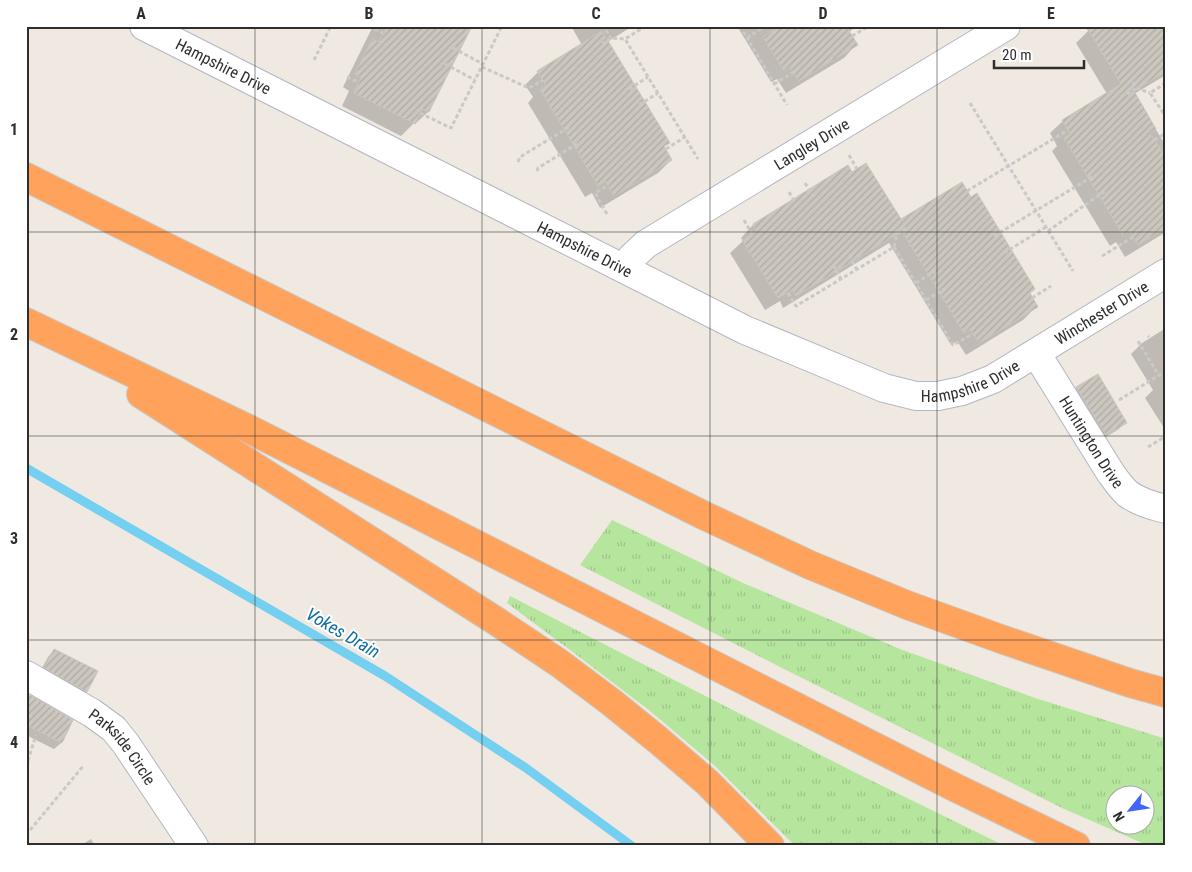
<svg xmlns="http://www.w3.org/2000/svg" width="1192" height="872" viewBox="0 0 1192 872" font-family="'Roboto Condensed',sans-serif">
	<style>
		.grass { fill: url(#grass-tufts); fill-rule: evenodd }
		.shadow { fill: #0003 }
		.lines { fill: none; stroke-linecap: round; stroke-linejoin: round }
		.stream { stroke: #75cff0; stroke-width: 9 }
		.building { fill: url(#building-hatch); stroke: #cbc5ba }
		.minor-casing { stroke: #b4b7c1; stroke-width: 30 }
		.highway-casing { stroke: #c9c9c9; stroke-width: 30 }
		.path { stroke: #c9c9c9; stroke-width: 3; stroke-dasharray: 4 2.5; stroke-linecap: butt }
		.minor { stroke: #fff; stroke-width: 28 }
		.highway { stroke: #ffa35c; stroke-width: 28 }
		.grid { fill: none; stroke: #2e2e2e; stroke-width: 1; stroke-opacity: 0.55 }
		.labels { text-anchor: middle; stroke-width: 4; stroke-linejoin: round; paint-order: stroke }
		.street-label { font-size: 16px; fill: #2e2e2e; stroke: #fff }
		.water-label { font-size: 18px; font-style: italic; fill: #0d6fa3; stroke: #fff }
		.neatline { fill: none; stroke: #2e2e2e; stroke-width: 2 }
		.grid-label { font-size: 16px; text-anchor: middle; font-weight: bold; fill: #2e2e2e }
	</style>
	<defs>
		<pattern id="grass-tufts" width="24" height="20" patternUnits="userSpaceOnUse" patternTransform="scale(1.25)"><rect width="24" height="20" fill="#b6e59e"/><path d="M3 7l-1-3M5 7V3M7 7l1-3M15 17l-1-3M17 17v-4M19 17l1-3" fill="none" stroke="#9dc588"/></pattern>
		<pattern id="building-hatch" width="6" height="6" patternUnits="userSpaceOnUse" patternTransform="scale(1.25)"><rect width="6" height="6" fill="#cbc7bf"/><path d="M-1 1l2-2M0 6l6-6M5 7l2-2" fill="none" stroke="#afaba4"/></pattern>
	</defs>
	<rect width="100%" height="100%" fill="#efe9e1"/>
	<g class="grass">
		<path d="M612 520 743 583 900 649 1035 698 1166 739V846H1149L1062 808 786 670 580 565ZM1114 794H1144V824H1114Z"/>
		<path d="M510 596 854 772 1005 846H795L715 766 650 711 574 653 507 603Z"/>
	</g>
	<g class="shadow">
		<path d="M373 26H471L428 112 415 124 414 123 401 136 342 106 349 91 343 87Z"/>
		<path d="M571 26H633L607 42 668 142 663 148 671 160 658 173 600 208 592 193 585 197 528 103 533 97 525 85 538 72 582 45Z"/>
		<path d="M737 26H854V27L849 33 856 45 844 58 786 93 777 79 771 82Z"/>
		<path d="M1088 26H1166V75L1134 94 1166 146V232L1125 257 1116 242 1110 246 1052 151 1057 146 1050 133 1063 121 1107 94 1076 43 1088 31 1086 28Z"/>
		<path d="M848 167 852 173 901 221 970 198 1034 289 1029 294 1036 307 1023 320 966 355 957 341 951 345 889 243 783 308 780 301 765 310 730 253 743 241 741 238 753 225Z"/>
		<path d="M1166 328V431L1145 398 1153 390 1131 354 1142 343Z"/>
		<path d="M1097 376 1125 422 1119 429 1099 441 1070 395 1076 388Z"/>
		<path d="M54 650 86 692 80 698 39 674 48 657Z"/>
		<path d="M30 697 72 721 61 743 54 749 26 735V701Z"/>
		<path d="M91 839 95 846H80Z"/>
	</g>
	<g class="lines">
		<path class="stream" d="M26 468 385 676 526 768 632 846"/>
	</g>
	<g class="building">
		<path d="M387 26H472L429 112 422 109 415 124 354 93 361 78 355 74 372 39 379 42Z"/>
		<path d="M780 26H846L858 45 799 81 790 67 784 71 763 37Z"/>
		<path d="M1086 26H1166V71L1134 91 1156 129 1150 133 1166 158V228L1138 245 1129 231 1123 235 1064 138 1070 134 1062 120 1121 84Z"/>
		<path d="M602 31 670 143 664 146 672 160 614 196 605 181 598 186 540 89 546 85 537 71Z"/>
		<path d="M866 163 901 219 962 182 971 197 977 193 1035 289 1030 293 1038 307 979 343 970 329 964 333 902 231 796 296 793 290 778 298 742 240 756 231 753 224 848 165 852 172Z"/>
		<path d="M1098 374 1127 423 1106 435 1076 387Z"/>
		<path d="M54 649 98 671 87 692 44 668Z"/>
		<path d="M30 695 73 720 62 743 26 725V702Z"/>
	</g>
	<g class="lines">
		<defs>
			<g id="minor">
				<path id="s1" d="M144 26 745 330 884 388 916 396H938L962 391 993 379 1166 273"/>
				<path id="s2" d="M626 269 632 257 646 244 1006 26"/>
				<path id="s3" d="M1036 353 1110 472C1115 479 1121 488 1128 494 1139 502 1153 506 1166 509"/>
				<path id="s4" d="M26 675 92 713 114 729 126 744 194 846"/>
			</g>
			<g id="highway">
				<path d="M26 177 703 515 810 565 907 605 1001 639 1130 683 1166 693"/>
				<path d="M26 322 249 429 956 788 1076 846"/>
				<path d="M141 394 496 621 559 663 611 702 658 740 708 783 770 846"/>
			</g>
		</defs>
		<use href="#minor" class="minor-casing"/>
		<use href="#highway" class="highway-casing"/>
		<g class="path">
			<path d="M369 26 383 33"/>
			<path d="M646 26 625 39 698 159"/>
			<path d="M740 26 787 105"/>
			<path d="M914 26V27"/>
			<path d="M606 30 611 38"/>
			<path d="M852 36 869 26"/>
			<path d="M747 38 765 26"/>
			<path d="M602 44 611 38 625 39"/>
			<path d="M453 48 483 64"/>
			<path d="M314 60 331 26"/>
			<path d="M445 64 475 80"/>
			<path d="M482 67 529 88 543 80"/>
			<path d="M347 77 359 82"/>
			<path d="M1133 82 1137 88 1150 93"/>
			<path d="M1166 83 1150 93 1166 117"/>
			<path d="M774 84 794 72"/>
			<path d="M629 89 648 77"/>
			<path d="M1127 94 1137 88"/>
			<path d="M970 103 1073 271"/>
			<path d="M639 105 658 93"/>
			<path d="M420 113 451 128 502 26"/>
			<path d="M1154 140 1166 133"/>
			<path d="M666 149 685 137"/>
			<path d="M849 155 857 169"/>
			<path d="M1164 155 1166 154"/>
			<path d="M518 162 520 157 571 126"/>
			<path d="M537 171 538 168 580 142"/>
			<path d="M805 183 813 196"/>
			<path d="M967 191 1068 130"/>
			<path d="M789 192 797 206"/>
			<path d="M607 214 595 193 607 186"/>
			<path d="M744 220 752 234"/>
			<path d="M1048 231 1105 191"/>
			<path d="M897 234 908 227"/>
			<path d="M994 236 1095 175"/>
			<path d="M894 247 953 345 973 334"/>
			<path d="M1004 253 1046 227"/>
			<path d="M849 255 857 270"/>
			<path d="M1102 256 1133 237"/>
			<path d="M833 265 841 279"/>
			<path d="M916 283 935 271"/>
			<path d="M788 293 796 306 894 247 897 234 894 227"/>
			<path d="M1032 298 1051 286"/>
			<path d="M926 300 946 288"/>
			<path d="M1148 336 1149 337"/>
			<path d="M1138 341 1159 376"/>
			<path d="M1119 400 1161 374"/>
			<path d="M1148 447 1166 436"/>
			<path d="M1164 460 1166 457"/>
			<path d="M26 767 36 735"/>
			<path d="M26 835 84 765"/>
		</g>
		<use href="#minor" class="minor"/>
		<use href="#highway" class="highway"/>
	</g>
	<path class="grid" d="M255 26V846M482 26V846M710 26V846M937 26V846M26 232H1166M26 436H1166M26 640H1166"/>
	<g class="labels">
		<g class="street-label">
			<text dy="6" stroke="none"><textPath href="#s1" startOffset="89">Hampshire Drive</textPath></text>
			<text dy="6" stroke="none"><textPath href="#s2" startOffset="226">Langley Drive</textPath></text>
			<text dy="6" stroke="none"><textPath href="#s1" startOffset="494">Hampshire Drive</textPath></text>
			<text dy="6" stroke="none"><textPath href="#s1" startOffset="1064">Winchester Drive</textPath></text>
			<text dy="6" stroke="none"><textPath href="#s1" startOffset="914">Hampshire Drive</textPath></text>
			<text dy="6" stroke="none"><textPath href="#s3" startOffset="105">Huntington Drive</textPath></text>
			<text dy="6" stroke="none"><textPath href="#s4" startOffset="122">Parkside Circle</textPath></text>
		</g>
		<g class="water-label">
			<text transform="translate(343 633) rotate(30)" y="6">Vokes Drain</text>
		</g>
	</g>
	<rect width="1192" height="872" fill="none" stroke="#ffffff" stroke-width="55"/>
	<g transform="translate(1130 810) rotate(240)"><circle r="24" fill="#ffffff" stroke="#ababab"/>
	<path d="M0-4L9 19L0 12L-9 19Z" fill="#4264fb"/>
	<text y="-8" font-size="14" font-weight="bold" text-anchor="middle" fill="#2e2e2e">N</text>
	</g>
	<path d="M994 60v8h90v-8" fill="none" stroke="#2e2e2e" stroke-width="2.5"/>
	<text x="1002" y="60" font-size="15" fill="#2e2e2e" stroke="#ffffff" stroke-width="4" paint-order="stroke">20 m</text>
	<rect x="28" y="28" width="1136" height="816" class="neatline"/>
	<g class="grid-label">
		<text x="141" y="19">A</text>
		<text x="369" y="19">B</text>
		<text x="596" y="19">C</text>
		<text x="823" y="19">D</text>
		<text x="1051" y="19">E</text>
		<text x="14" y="135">1</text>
		<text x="14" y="340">2</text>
		<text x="14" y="544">3</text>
		<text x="14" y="748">4</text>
	</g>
</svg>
